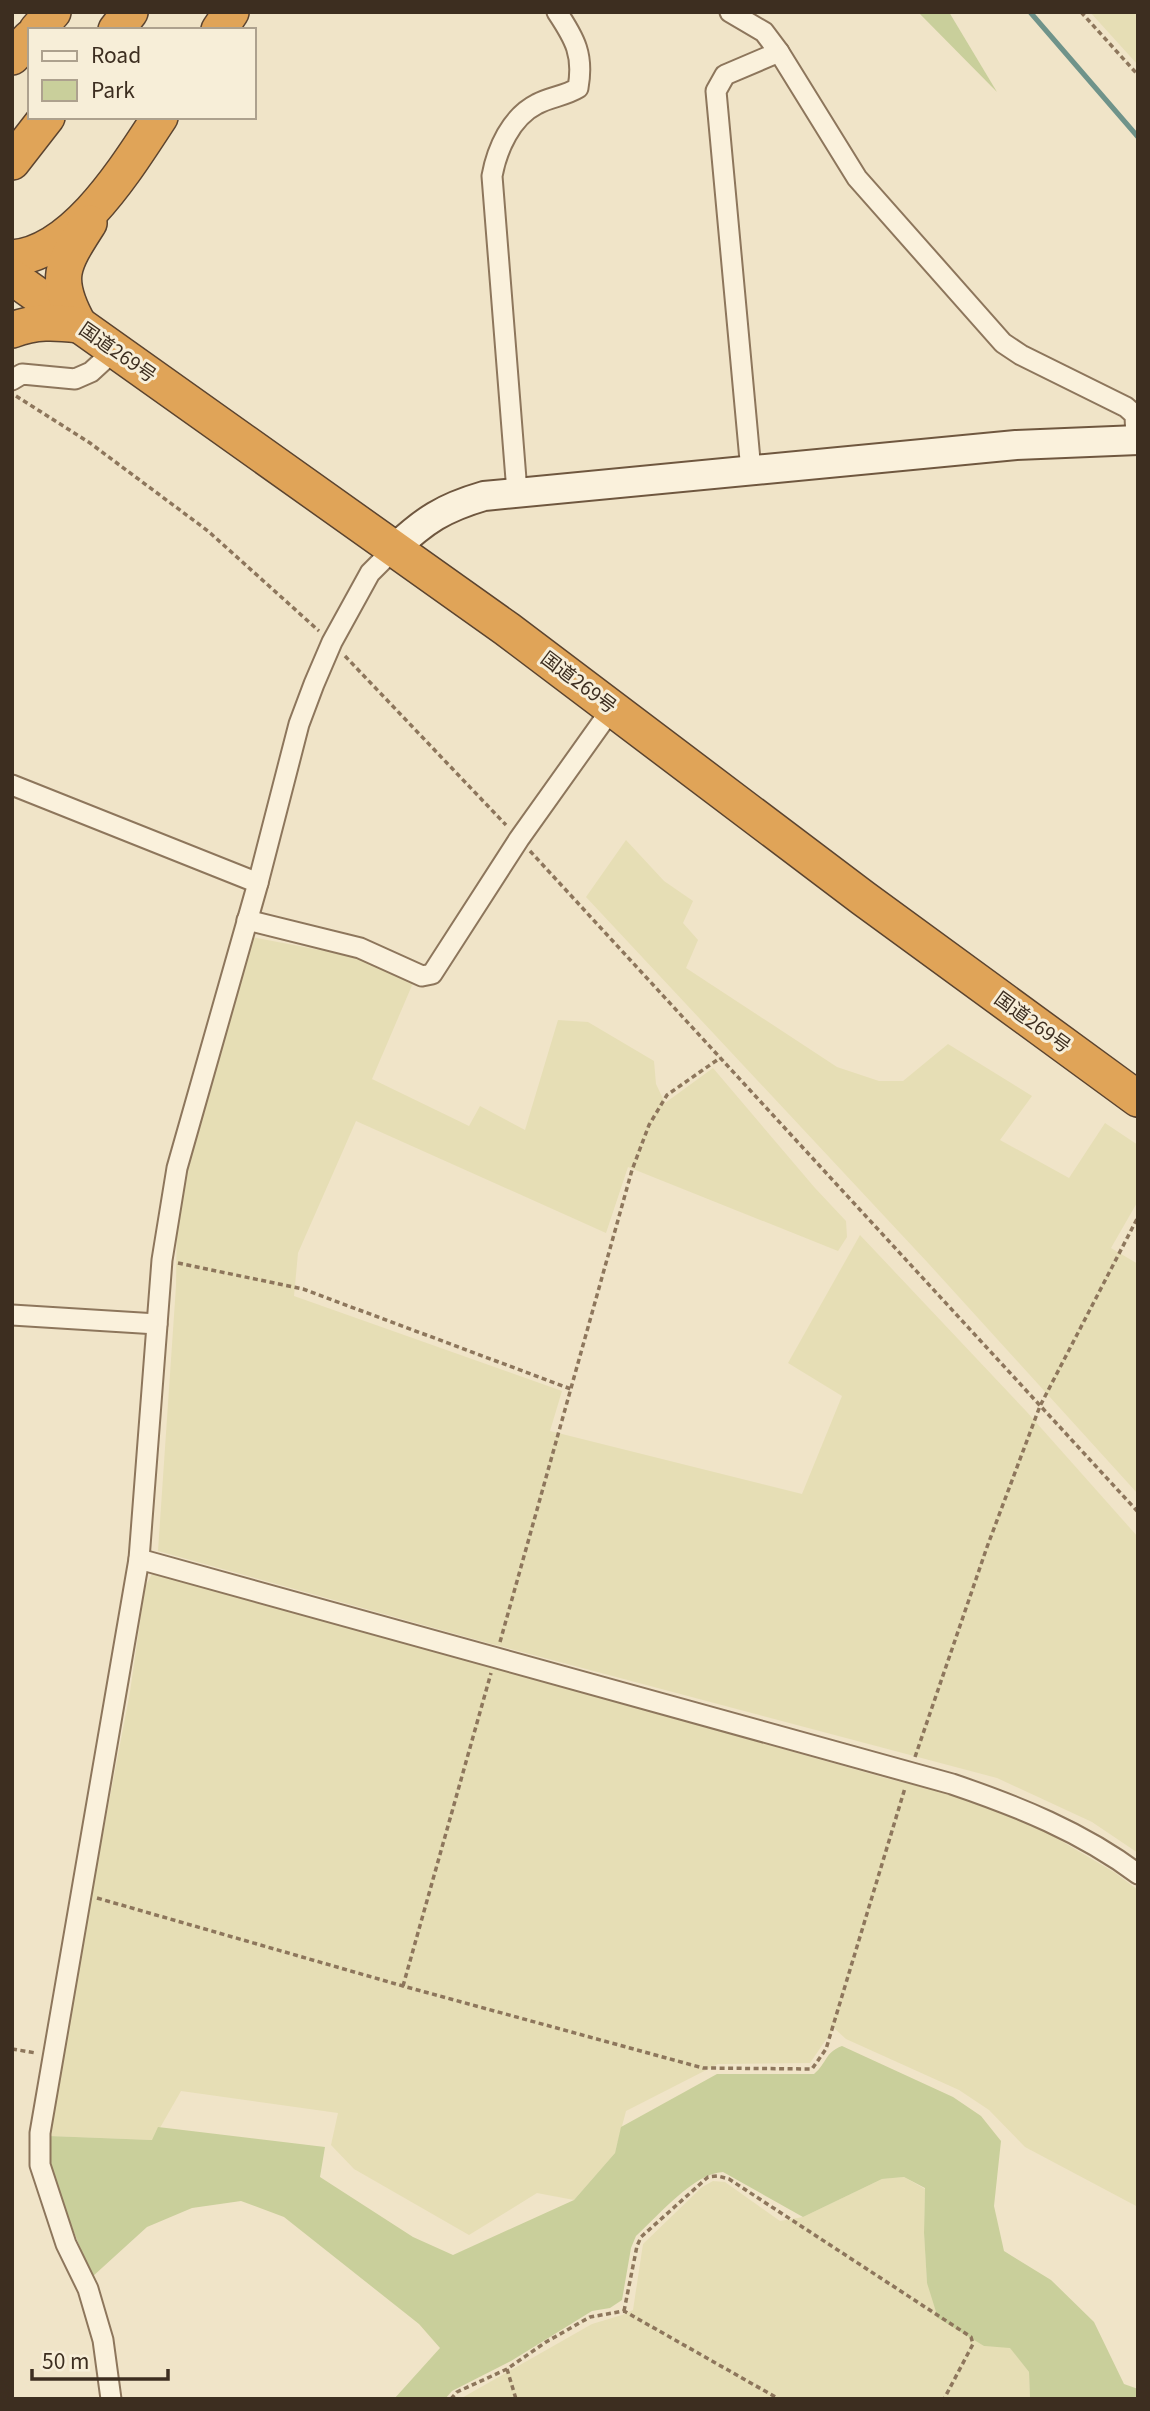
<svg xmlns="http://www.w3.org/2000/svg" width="1150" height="2411" viewBox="0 0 1150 2411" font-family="Georgia,'Noto Sans JP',serif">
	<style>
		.farmland { fill: #e6deb5 }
		.green { fill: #c9cf9b }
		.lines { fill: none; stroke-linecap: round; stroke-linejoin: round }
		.stream { stroke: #6f938a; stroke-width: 5 }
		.street-casing { stroke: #8d765c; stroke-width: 23 }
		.secondary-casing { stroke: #6f573f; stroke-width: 32 }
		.highway-casing { stroke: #5b4430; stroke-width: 38 }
		.path { stroke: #8d765c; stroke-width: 3.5; stroke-dasharray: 5 3.5; stroke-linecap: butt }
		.street { stroke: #faf1dc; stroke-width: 19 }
		.secondary { stroke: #faf1dc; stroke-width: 28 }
		.highway { stroke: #e0a458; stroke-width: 35 }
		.labels { text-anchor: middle; stroke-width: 6; stroke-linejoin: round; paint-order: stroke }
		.street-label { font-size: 19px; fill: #3d2e20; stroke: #f7eed8 }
	</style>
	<rect width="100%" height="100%" fill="#f0e4c8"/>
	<g class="farmland">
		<path d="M1090 12H1138V65Z"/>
		<path d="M626 840 664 881 693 901 683 923 698 940 686 968 837 1067 879 1081H903L948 1044 1032 1096 1000 1140 1069 1178 1105 1123 1138 1145V1201L1111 1248 1138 1264V1494L928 1263 586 897Z"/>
		<path d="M251 937 352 956 413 983 372 1079 469 1126 480 1106 525 1130 558 1020 588 1022 654 1061 656 1084 665 1103 713 1068 815 1188 846 1221 847 1237 838 1251 628 1167 606 1233 356 1121 298 1253 294 1296 562 1391 550 1431 802 1494 842 1396 788 1363 860 1235 1026 1411 1138 1537V1853L1092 1822 997 1778 488 1643 158 1551 176 1286 177 1216 192 1145Z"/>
		<path d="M152 1574 488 1665 889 1779 981 1801 1041 1829 1114 1872 1138 1890V2207L1025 2147 989 2110 959 2090 846 2039 834 2028 810 2063 718 2064 626 2111 615 2153 574 2200 537 2193 469 2235 354 2169 331 2145 338 2113 181 2091 153 2140 49 2136 92 1891 130 1692 145 1587Z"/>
		<path d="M904 2177 925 2189 924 2233 927 2283 984 2346 1010 2347 1029 2372 1030 2399H460L592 2324 622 2315 633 2310 643 2244 702 2187 713 2181 725 2182 780 2221 803 2217 882 2179Z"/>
	</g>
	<g class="green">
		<path d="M918 12H949L997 92Z"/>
		<path d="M842 2046 953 2097 981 2116 1001 2141 994 2206 1004 2251 1051 2280 1094 2322 1124 2384 1138 2389V2399H1030L1029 2372 1010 2348 984 2346 938 2318 927 2283 924 2233 925 2188 904 2177 882 2179 803 2217 723 2172C694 2173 658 2216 636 2236L631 2248 622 2300 610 2308 592 2311 511 2361 452 2391 445 2399H394L440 2348 419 2324 284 2217 241 2201 192 2208 147 2227 92 2277 49 2170V2136L152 2140 158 2127 325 2147 320 2177 413 2237 453 2255 574 2200 615 2153 621 2127 717 2074H814C828 2062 824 2053 842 2046Z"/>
	</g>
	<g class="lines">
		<path class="stream" d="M1030 12 1138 137"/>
		<defs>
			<g id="street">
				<path d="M730 12 764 32 779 52 857 178 1003 343 1021 355 1126 407 1135 415 1136 440"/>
				<path d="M12 380 22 374 75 379 91 372 116 349"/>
				<path d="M751 471 716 91 725 75 779 52"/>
				<path d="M517 492 492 176C497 149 511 117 537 104 550 97 565 96 578 88 584 55 575 39 557 12"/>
				<path d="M12 785 258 883"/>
				<path d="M247 920 360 948 422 976 432 974 519 839 613 707"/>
				<path d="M12 1315 157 1324"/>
				<path d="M139 1559 952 1784C1017 1806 1082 1832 1138 1874"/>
				<path d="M111 2399 103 2340 88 2289 66 2244 40 2165V2133L139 1559 162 1260 177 1168 258 883 299 724 314 684 332 642 370 573 394 549"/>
			</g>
			<path id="secondary" d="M394 549C425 520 443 508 484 496L1016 445 1138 440"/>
			<g id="highway">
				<path d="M37 30 53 12"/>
				<path d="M116 30 130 12"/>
				<path d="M219 30 231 12"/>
				<path d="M12 57 30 38"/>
				<path d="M12 162 47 117"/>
				<path d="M12 258C76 253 128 165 160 117"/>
				<path d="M12 277 507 629 863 898 1138 1099"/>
				<path d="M79 325C53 278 62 265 89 223"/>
				<path d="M12 330C36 321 54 322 79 325"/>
			</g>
		</defs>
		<use href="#street" class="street-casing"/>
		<use href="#secondary" class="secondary-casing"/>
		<use href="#highway" class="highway-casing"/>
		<g class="path">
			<path d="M1081 12 1138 75"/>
			<path d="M16 396 90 443 208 531 319 631"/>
			<path d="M345 656 506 825"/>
			<path d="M530 851 1138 1512"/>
			<path d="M178 1263 303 1289 571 1389"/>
			<path d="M500 1642 632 1170 649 1125 667 1095 720 1058"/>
			<path d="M915 1757 987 1547 1040 1406 1138 1217"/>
			<path d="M97 1898 403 1986 703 2068 812 2069 826 2049 905 1788"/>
			<path d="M403 1986 491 1673"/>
			<path d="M12 2049 36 2053"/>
			<path d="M624 2311 637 2246 641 2237 708 2177 718 2176 729 2179 971 2337 973 2344 944 2399"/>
			<path d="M507 2369 516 2399"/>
			<path d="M451 2399 457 2392 507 2369 546 2342 590 2317 624 2311 779 2399"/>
		</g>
		<use href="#street" class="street"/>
		<use href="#secondary" class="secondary"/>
		<use href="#highway" class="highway"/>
	</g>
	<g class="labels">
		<g class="street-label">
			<text transform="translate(118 352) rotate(35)" y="7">国道269号</text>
			<text transform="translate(579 682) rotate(37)" y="7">国道269号</text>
			<text transform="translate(1033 1022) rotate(36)" y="7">国道269号</text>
		</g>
	</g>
	<rect width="1150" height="2411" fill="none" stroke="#3d2e20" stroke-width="28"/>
	<rect x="28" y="28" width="228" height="91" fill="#f7eed8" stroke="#ada18e" stroke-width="2"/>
	<rect x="42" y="51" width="35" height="10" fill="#faf1dc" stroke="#ada18e" stroke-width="2"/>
	<text x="91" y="63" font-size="21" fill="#3d2e20">Road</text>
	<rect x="42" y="80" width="35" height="21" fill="#c9cf9b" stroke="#ada18e" stroke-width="2"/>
	<text x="91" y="98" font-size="21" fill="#3d2e20">Park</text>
	<path d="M32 2369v10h136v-10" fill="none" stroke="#3d2e20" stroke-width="3.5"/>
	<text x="42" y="2369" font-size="21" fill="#3d2e20" stroke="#f7eed8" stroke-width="5" paint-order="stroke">50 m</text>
</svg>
